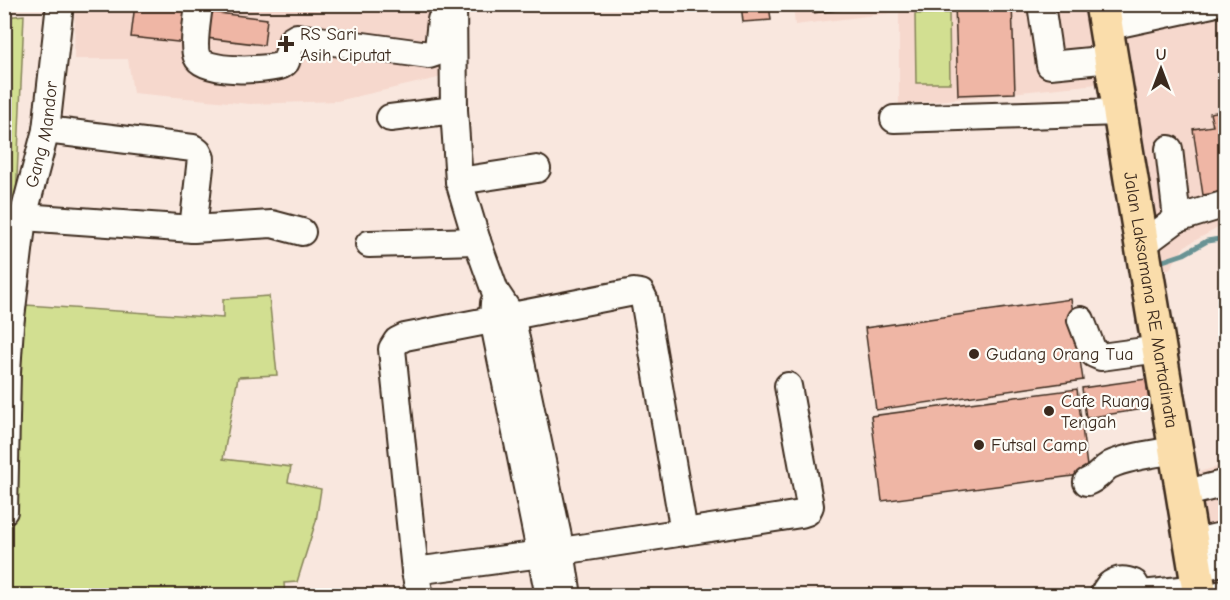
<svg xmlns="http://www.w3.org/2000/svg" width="1230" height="600" viewBox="0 0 1230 600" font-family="'Comic Neue',sans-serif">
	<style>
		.built { fill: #f6d8cd }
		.green { fill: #d2df91; stroke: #868458; stroke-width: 1.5 }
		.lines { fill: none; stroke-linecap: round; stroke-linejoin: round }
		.stream { stroke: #699394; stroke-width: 5 }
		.building { fill: #efb6a5; stroke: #3b2a1e; stroke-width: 1.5 }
		.minor-casing { stroke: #3b2a1e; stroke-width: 30 }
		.highway-casing { stroke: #3b2a1e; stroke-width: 38 }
		.minor { stroke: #fdfcf7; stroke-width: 26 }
		.highway { stroke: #faddab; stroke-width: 33 }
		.poi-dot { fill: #3b2a1e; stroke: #fdfcf7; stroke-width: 2 }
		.labels { text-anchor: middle; stroke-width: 4.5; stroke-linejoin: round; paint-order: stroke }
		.poi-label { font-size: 18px; fill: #3b2a1e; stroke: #fdfcf7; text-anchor: start }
		.street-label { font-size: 18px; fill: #3b2a1e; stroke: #fdfcf7 }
	</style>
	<rect width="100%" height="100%" fill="#f9e7de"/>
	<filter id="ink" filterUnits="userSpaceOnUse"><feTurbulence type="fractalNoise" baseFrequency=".0167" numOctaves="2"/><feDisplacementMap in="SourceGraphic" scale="12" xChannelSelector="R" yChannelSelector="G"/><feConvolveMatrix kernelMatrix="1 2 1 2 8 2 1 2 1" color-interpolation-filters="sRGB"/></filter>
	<g filter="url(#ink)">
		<g class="built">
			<path d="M456 4 460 73 337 101 250 104 133 93 128 59H74L75 5Z"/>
			<path d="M793 5H1225V224L1185 246 1169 270 1131 276 1097 84 899 105V12L795 25Z"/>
			<path d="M1225 465V543L1210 547 1198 472Z"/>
		</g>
		<g class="green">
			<path d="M949 13 950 83H916L915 14Z"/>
			<path d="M24 15 16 201H5V17Z"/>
			<path d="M269 296 277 375 238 377 223 459 291 467 288 482 321 489 316 521 297 582 284 583 285 595H5L4 528 8 518 26 305 223 318V299Z"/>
		</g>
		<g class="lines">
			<path class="stream" d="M1163 261 1184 254 1207 241 1226 238"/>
		</g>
		<g class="building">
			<path d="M135 4H192L187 43 131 37Z"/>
			<path d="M741 4H769L771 20 743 22Z"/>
			<path d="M812 4H888L813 13Z"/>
			<path d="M955 4H1012L1015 93 958 95Z"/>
			<path d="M1122 4H1143L1145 14 1125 18Z"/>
			<path d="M209 12 267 19 264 45 206 38Z"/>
			<path d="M1226 96V191L1203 195 1193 129 1213 126 1210 113 1222 111 1220 101Z"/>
			<path d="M1071 299 1083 380 876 410 865 328Z"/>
			<path d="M1146 379 1150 408 1086 418 1082 388Z"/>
			<path d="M1077 389 1088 474 882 501 871 416Z"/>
		</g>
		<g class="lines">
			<defs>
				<g id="minor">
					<path d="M199 4C198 17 192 46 197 57 203 73 267 71 282 65L286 62 292 40 297 37 429 55 435 53 438 49 441 20"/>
					<path d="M453 4 454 110 459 181 477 241 495 291 511 315 561 551 568 596"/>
					<path d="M1041 4 1050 65 1111 59"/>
					<path d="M1105 27 1212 4"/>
					<path d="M390 118 454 110"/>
					<path d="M894 119 1120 112"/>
					<path d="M46 130 193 148 198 152 201 158 193 229"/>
					<path d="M459 181 537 169"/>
					<path d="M23 217 193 229 272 224 302 232"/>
					<path d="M1177 219 1226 204"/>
					<path d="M369 244 477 241"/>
					<path d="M1142 245 1177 219 1169 149"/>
					<path d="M494 303 493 319 549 596"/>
					<path d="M1081 320 1094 354 1101 357 1159 349"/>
					<path d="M1087 482C1100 477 1101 470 1110 465 1126 457 1157 453 1176 450"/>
					<path d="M1183 494 1226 483"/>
					<path id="s1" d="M4 511 7 372 10 326 23 217 46 130 60 4"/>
					<path d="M1191 543 1226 535"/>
					<path d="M1195 569 1226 561"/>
					<path d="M415 571 542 554 801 514 807 512 810 506 788 386"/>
					<path d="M1142 594 1199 588"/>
					<path d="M420 596 415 571 392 349 397 341 405 337 634 292 641 293 644 299 684 532"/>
					<path d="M1103 596C1108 581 1120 577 1134 583L1142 596"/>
					<path d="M1214 596 1226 593"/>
				</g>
				<g id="highway">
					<path id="s2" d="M1102 4 1200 596"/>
				</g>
			</defs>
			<use href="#minor" class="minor-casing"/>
			<use href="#highway" class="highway-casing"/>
			<use href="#minor" class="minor"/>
			<use href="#highway" class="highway"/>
		</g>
	</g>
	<g class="poi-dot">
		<path d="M283 35h6v6h6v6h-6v6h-6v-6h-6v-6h6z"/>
		<circle cx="974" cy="354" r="6"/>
		<circle cx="1049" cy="411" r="6"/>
		<circle cx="979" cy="445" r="6"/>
	</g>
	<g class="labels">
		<g class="poi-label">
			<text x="300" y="40">RS Sari<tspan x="300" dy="21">Asih Ciputat</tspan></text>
			<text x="986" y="360">Gudang Orang Tua</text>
			<text x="1061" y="407">Cafe Ruang<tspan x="1061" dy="21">Tengah</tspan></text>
			<text x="991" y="451">Futsal Camp</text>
		</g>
		<g class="street-label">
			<text dy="6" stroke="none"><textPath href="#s1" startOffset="380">Gang Mandor</textPath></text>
			<text dy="6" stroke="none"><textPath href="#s2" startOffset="300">Jalan Laksamana RE Martadinata</textPath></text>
		</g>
	</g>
	<rect width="1230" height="600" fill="none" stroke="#fdfcf7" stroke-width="24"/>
	<rect x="12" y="12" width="1206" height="576" fill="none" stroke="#3b2a1e" stroke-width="2" filter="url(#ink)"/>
	<g transform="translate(1161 69)" stroke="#fdfcf7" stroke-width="4.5" paint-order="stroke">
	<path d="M0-4.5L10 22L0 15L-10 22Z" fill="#3b2a1e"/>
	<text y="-9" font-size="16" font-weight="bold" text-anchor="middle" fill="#3b2a1e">U</text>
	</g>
</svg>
